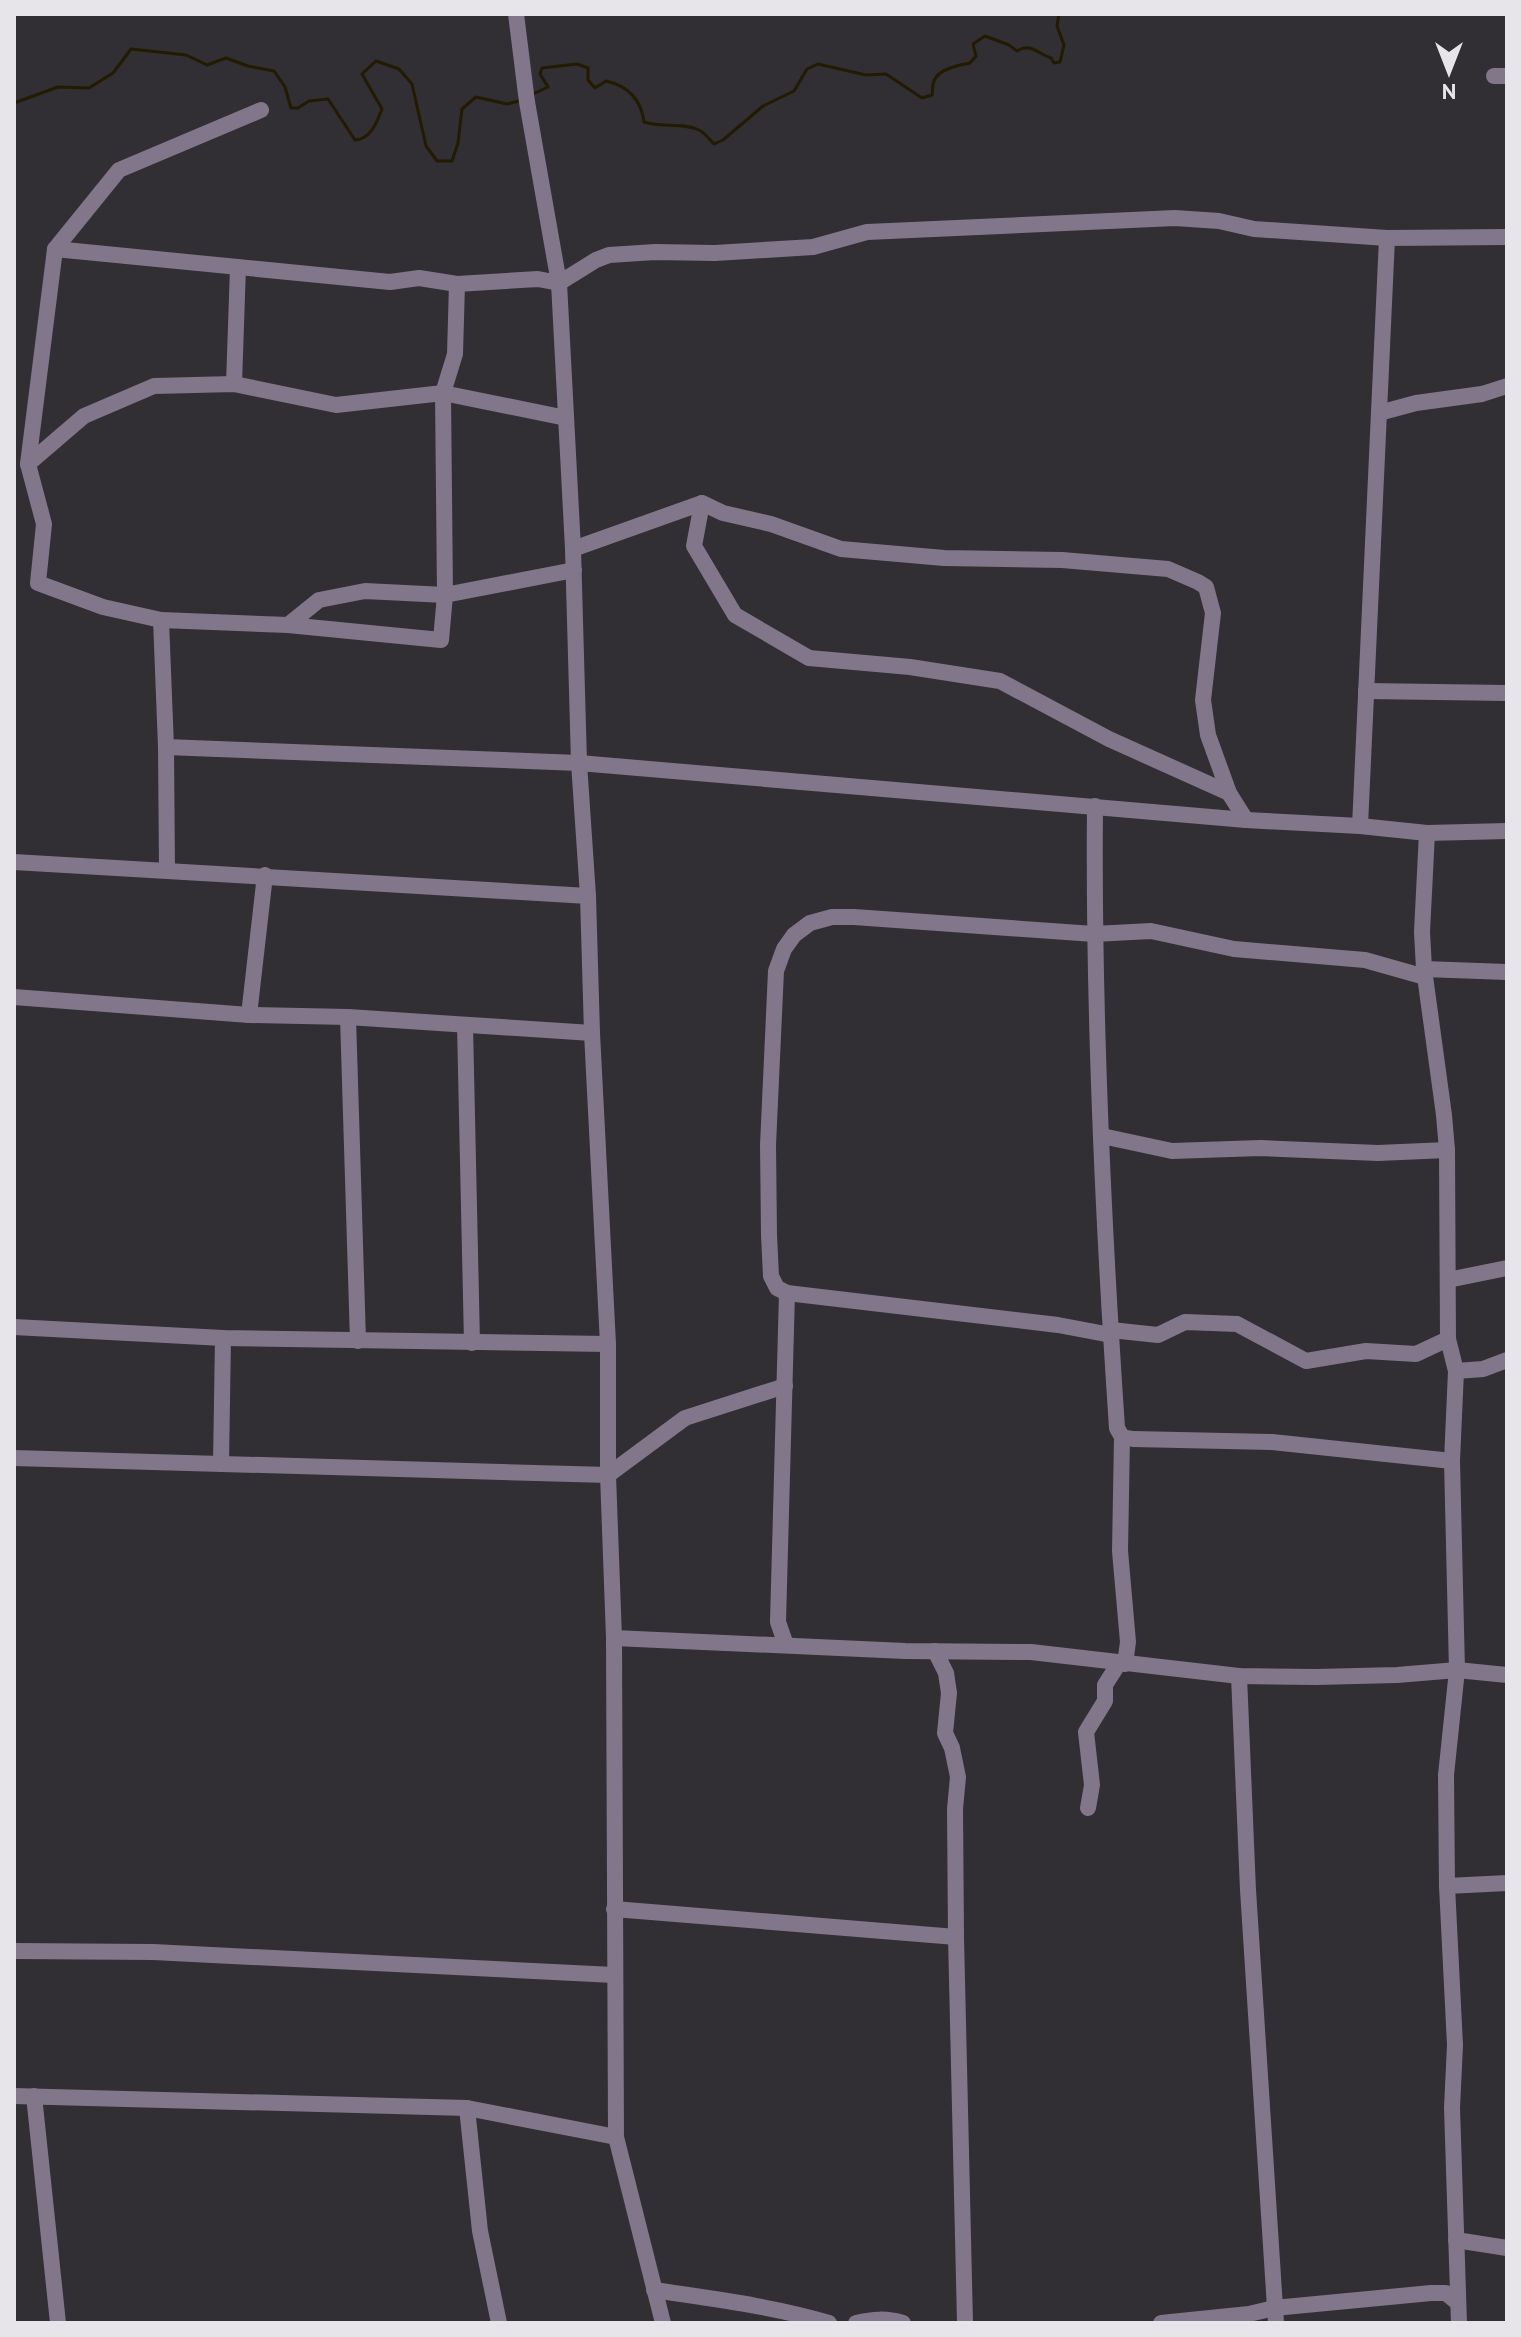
<svg xmlns="http://www.w3.org/2000/svg" width="1521" height="2337" viewBox="0 0 1521 2337" font-family="'PT Sans',sans-serif">
	<style>
		.lines { fill: none; stroke-linecap: round; stroke-linejoin: round }
		.stream { stroke: #231b01; stroke-width: 3 }
		.minor { stroke: #82768a; stroke-width: 16 }
	</style>
	<rect width="100%" height="100%" fill="#312e34"/>
	<g class="lines">
		<g class="stream">
			<path d="M533 94 548 87 540 74 542 68 577 64 588 68V80L595 88 606 81C628 86 641 99 644 122 662 128 682 122 699 130 705 133 710 140 714 144L723 140 763 106 794 91 807 69 818 64 866 75 886 74 922 98 932 95C933 90 932 85 934 81 938 69 959 65 970 63L976 56 973 44 985 36 1009 45 1017 51C1030 42 1038 54 1051 58L1054 63 1060 62 1064 45 1057 26 1059 14"/>
			<path d="M14 103 58 87 89 88 113 73 131 49 186 55 207 65 226 58 248 66 274 71 285 87 291 108H298L309 101 328 99 355 140C371 139 377 122 382 109L362 74 376 61 399 69 412 84 426 146 437 161H452L458 143 462 109 476 97 507 104 519 101"/>
		</g>
		<g class="minor">
			<path d="M516 14 527 102 559 283 573 549 579 763 588 896 592 1033 608 1344V1475L614 1638 616 2137 663 2323"/>
			<path d="M1494 76H1507"/>
			<path d="M55 249 390 282 419 278 457 284 538 279 559 283 596 260 609 255 655 252 715 253 813 247 867 232 1175 218 1219 221 1254 229 1387 238"/>
			<path d="M234 384 238 267"/>
			<path d="M1379 413 1416 403 1482 394 1507 386"/>
			<path d="M28 464 55 249 119 170 261 110"/>
			<path d="M702 503 694 546 735 615 809 658 910 667 1000 681 1109 739 1229 793"/>
			<path d="M573 549 702 503 723 513 771 524 841 549 944 558 1062 560 1168 569 1198 582 1206 587 1213 613 1203 700 1208 735 1229 793 1246 820"/>
			<path d="M161 620 288 625 441 640 445 595 574 570"/>
			<path d="M288 625 319 600 365 591 445 595 443 393 455 354 457 284"/>
			<path d="M1366 691 1507 693"/>
			<path d="M166 747 579 763 1246 820 1360 826 1427 833 1507 831"/>
			<path d="M1095 806C1093 1013 1103 1221 1117 1428L1122 1437 1120 1551 1128 1642 1125 1664"/>
			<path d="M1360 826 1387 238 1507 237"/>
			<path d="M1427 833 1422 932 1424 969 1444 1115 1447 1150 1448 1339 1456 1371 1452 1461 1457 1670 1446 1775 1447 1886 1455 2045 1452 2108 1459 2323"/>
			<path d="M14 862 588 896"/>
			<path d="M167 870 166 747 161 620 103 607 38 583 44 524 28 464 84 416 154 386 234 384 336 405 443 393 566 418"/>
			<path d="M1424 969 1507 972"/>
			<path d="M14 997 249 1015 348 1017 592 1033"/>
			<path d="M249 1015 265 875"/>
			<path d="M348 1017 358 1341"/>
			<path d="M465 1025 472 1343"/>
			<path d="M1102 1136 1172 1151 1261 1148 1378 1153 1447 1150"/>
			<path d="M1448 1280 1507 1268"/>
			<path d="M14 1327 223 1338 608 1344"/>
			<path d="M1111 1330 1158 1335 1185 1322 1237 1324 1306 1361 1366 1351 1416 1354 1448 1339"/>
			<path d="M1111 1335 1058 1325 787 1293 777 1288 771 1276 769 1235 768 1145 776 971 784 949 794 935 810 923 832 917H854L1094 934 1151 931 1234 949 1365 960 1425 977"/>
			<path d="M1456 1371 1483 1369 1507 1360"/>
			<path d="M1122 1437 1133 1439 1272 1442 1452 1461"/>
			<path d="M14 1458 608 1475 685 1418 785 1386"/>
			<path d="M221 1464 223 1338"/>
			<path d="M614 1638 905 1651 1031 1652 1239 1676 1316 1677 1397 1675 1457 1670 1507 1675"/>
			<path d="M786 1645 778 1622 787 1293"/>
			<path d="M935 1651 946 1673 949 1693 945 1733 952 1748 958 1777 955 1809 956 1937 965 2323"/>
			<path d="M1239 1676 1248 1890 1276 2323"/>
			<path d="M1088 1808 1092 1785 1086 1732 1105 1701V1685L1119 1663"/>
			<path d="M1447 1886 1507 1883"/>
			<path d="M614 1909 956 1937"/>
			<path d="M14 1951 153 1952 614 1975"/>
			<path d="M14 2096 467 2108 616 2137"/>
			<path d="M34 2096 58 2323"/>
			<path d="M467 2108 480 2231 499 2323"/>
			<path d="M1456 2240 1507 2248"/>
			<path d="M654 2290C713 2299 772 2306 829 2323"/>
			<path d="M856 2323C873 2319 886 2318 903 2323"/>
			<path d="M1161 2323 1249 2314 1274 2308 1431 2293H1446L1458 2303"/>
		</g>
	</g>
	<rect width="1521" height="2337" fill="none" stroke="#e7e5e9" stroke-width="32"/>
	<g transform="translate(1449 72) rotate(180)" stroke="#312e34" stroke-width="6" paint-order="stroke">
	<path d="M0-6L14 30L0 20L-14 30Z" fill="#e7e5e9"/>
	<text y="-12" font-size="22" font-weight="bold" text-anchor="middle" fill="#e7e5e9">N</text>
	</g>
</svg>
